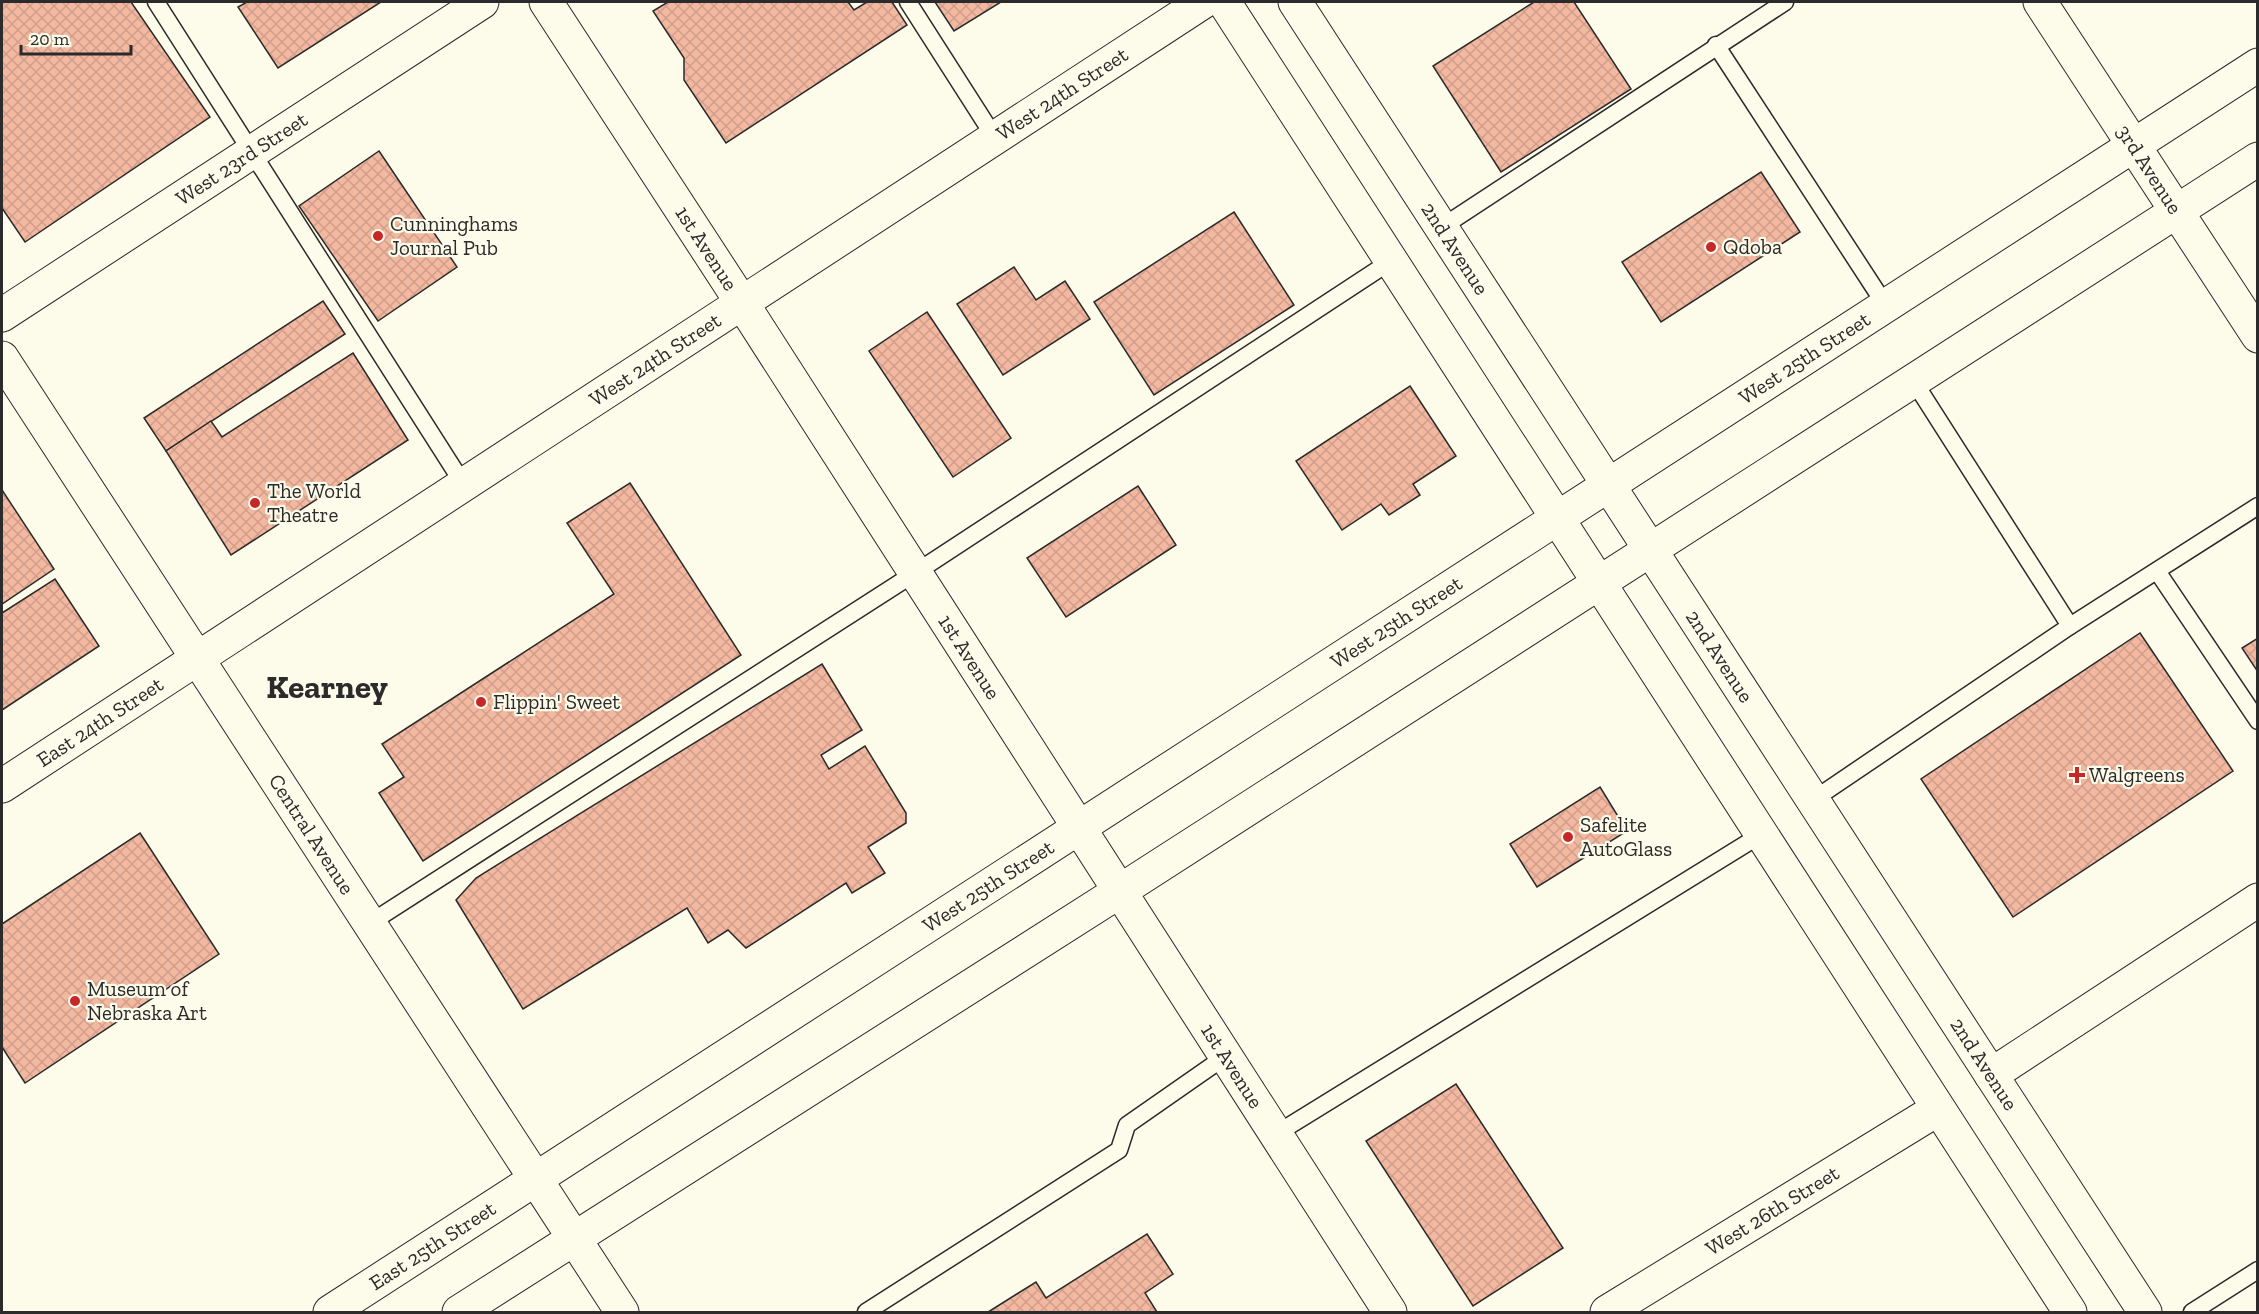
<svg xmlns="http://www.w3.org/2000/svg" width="2259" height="1314" viewBox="0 0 2259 1314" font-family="'Zilla Slab',serif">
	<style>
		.building { fill: url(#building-cross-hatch); stroke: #2b2b2b; stroke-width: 1.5 }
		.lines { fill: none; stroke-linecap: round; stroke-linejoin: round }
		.lane-casing { stroke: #2b2b2b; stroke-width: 19 }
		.street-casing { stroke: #2b2b2b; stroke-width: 35 }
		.secondary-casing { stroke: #2b2b2b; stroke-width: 35 }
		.primary-casing { stroke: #2b2b2b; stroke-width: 35 }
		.lane { stroke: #fdfbea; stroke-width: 16 }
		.street { stroke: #fdfbea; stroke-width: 33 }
		.secondary { stroke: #fdfbea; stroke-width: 33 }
		.primary { stroke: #fdfbea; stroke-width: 33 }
		.poi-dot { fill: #c62828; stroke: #fdfbea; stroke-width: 2 }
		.labels { text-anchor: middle; stroke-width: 4.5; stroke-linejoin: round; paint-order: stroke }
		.street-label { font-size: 21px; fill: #2b2b2b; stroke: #fdfbea }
		.poi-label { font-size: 21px; fill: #2b2b2b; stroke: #fdfbea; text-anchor: start }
		.town-label { font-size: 33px; font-weight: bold; fill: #2b2b2b; stroke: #fdfbea }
	</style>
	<defs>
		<pattern id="building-cross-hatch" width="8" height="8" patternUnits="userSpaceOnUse" patternTransform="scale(1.5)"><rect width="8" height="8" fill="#f2b8a0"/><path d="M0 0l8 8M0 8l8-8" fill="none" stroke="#d09e8a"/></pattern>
	</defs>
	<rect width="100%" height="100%" fill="#fdfbea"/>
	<g class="building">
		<path d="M2 2H131L210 117 25 242 2 208Z"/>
		<path d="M247 2H381L278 68 238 7Z"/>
		<path d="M668 2H848L854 10 867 2H892L907 25 726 143 684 80V58L653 11Z"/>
		<path d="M935 2H1001L954 31Z"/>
		<path d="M1534 2H1574L1631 89 1501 172 1433 66Z"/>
		<path d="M379 151 457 267 378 321 299 206Z"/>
		<path d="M1761 172 1800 232 1661 322 1622 262Z"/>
		<path d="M1234 212 1294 305 1154 395 1094 302Z"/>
		<path d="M1014 267 1036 300 1065 281 1090 319 1003 375 957 304Z"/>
		<path d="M323 301 345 334 166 451 144 418Z"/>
		<path d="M927 312 1011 438 953 477 869 351Z"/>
		<path d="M353 353 408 440 231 555 166 451 211 421 222 437Z"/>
		<path d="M1410 386 1456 456 1413 484 1420 495 1389 515 1381 504 1342 530 1296 461Z"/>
		<path d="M630 483 741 655 423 861 379 793 404 777 382 744 614 594 567 523Z"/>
		<path d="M1138 486 1176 545 1066 617 1027 558Z"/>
		<path d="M2 490 54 569 2 604Z"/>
		<path d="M55 579 99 646 2 710V613Z"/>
		<path d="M2140 633 2233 771 2013 917 1921 779Z"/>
		<path d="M2258 638V672L2242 648Z"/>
		<path d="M822 664 862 730 821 755 829 769 865 746 906 813V823L868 847 885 873 852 893 846 883 746 948 728 930 708 943 687 908 523 1009 456 900 476 878Z"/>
		<path d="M1600 787 1627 831 1537 887 1510 844Z"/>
		<path d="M140 833 219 954 25 1083 2 1047V924Z"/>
		<path d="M1456 1084 1563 1248 1473 1306 1366 1141Z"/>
		<path d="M1147 1234 1173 1274 1145 1293 1157 1312H988L1036 1282 1046 1298Z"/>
	</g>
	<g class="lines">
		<defs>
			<g id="lane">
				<path d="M156 2 464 485"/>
				<path d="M908 2 995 138"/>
				<path d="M1716 45 1886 306"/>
				<path d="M1442 227 1785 2"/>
				<path d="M1913 380 2070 626"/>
				<path d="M2157 571 2258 721"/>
				<path d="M1813 800 2070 626 2258 506"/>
				<path d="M370 923 915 573 1391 261"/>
				<path d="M1276 1134 1762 834"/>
				<path d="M866 1312 1119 1150 1127 1125 1226 1056"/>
				<path d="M2192 1312 2258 1270"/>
			</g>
			<g id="street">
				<path id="s1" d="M546 2 742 303 1390 1312"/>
				<path id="s2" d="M2040 2 2258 336"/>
				<path id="s3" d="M2 315 482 2"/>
				<path id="s4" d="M2 786 1203 2"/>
				<path d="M1991 1075 2258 900"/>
				<path id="s5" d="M1607 1312 1938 1109"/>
			</g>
			<g id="secondary">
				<path d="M1224 2 2070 1312"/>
				<path id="s6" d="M1295 2 2145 1312"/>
				<path id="s7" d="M2 358 622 1312"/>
			</g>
			<g id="primary">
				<path id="s8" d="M330 1312 2258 65"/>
				<path d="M459 1312 1120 891 2258 159"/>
			</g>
		</defs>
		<use href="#lane" class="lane-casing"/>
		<use href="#street" class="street-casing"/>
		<use href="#secondary" class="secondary-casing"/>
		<use href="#primary" class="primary-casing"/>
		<use href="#lane" class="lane"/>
		<use href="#street" class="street"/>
		<use href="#secondary" class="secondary"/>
		<use href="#primary" class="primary"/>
	</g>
	<g class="poi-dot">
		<circle cx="378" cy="236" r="6"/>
		<circle cx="1711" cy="247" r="6"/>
		<circle cx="255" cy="503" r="6"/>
		<circle cx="481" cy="702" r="6"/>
		<path d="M2074 766h6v6h6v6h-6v6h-6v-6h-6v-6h6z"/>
		<circle cx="1568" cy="837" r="6"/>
		<circle cx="75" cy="1001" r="6"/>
	</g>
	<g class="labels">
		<g class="street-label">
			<text dy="7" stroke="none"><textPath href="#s4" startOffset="1266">West 24th Street</textPath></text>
			<text dy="7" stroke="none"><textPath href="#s3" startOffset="286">West 23rd Street</textPath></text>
			<text dy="7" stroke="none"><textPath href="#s2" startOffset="200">3rd Avenue</textPath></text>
			<text dy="7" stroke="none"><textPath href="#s1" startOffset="294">1st Avenue</textPath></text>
			<text dy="7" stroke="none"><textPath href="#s6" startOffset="294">2nd Avenue</textPath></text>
			<text dy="7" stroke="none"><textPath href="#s8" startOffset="1756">West 25th Street</textPath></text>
			<text dy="7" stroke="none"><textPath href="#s4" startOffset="780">West 24th Street</textPath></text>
			<text dy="7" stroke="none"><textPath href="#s8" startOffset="1270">West 25th Street</textPath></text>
			<text dy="7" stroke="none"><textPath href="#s1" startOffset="780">1st Avenue</textPath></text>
			<text dy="7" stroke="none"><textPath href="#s6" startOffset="780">2nd Avenue</textPath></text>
			<text dy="7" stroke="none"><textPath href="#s4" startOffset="117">East 24th Street</textPath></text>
			<text dy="7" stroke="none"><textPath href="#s7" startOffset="568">Central Avenue</textPath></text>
			<text dy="7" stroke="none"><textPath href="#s8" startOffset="784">West 25th Street</textPath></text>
			<text dy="7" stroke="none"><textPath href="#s1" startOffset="1266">1st Avenue</textPath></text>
			<text dy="7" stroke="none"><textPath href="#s6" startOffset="1266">2nd Avenue</textPath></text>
			<text dy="7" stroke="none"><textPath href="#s5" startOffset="194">West 26th Street</textPath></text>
			<text dy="7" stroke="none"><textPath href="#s8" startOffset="122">East 25th Street</textPath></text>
		</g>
		<g class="poi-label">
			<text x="390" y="231">Cunninghams<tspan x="390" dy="24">Journal Pub</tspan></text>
			<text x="1723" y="254">Qdoba</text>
			<text x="267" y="498">The World<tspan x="267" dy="24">Theatre</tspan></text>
			<text x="493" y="709">Flippin' Sweet</text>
			<text x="2089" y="782">Walgreens</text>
			<text x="1580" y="832">Safelite<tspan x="1580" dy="24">AutoGlass</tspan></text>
			<text x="87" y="996">Museum of<tspan x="87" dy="24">Nebraska Art</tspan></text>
		</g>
		<g class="town-label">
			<text x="327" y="698">Kearney</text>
		</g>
	</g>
	<rect width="2259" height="1314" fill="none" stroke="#2b2b2b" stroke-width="6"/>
	<path d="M21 45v9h110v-9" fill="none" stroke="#2b2b2b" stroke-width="3"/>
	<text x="30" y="45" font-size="18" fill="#2b2b2b" stroke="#fdfbea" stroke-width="4.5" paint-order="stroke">20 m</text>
</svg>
